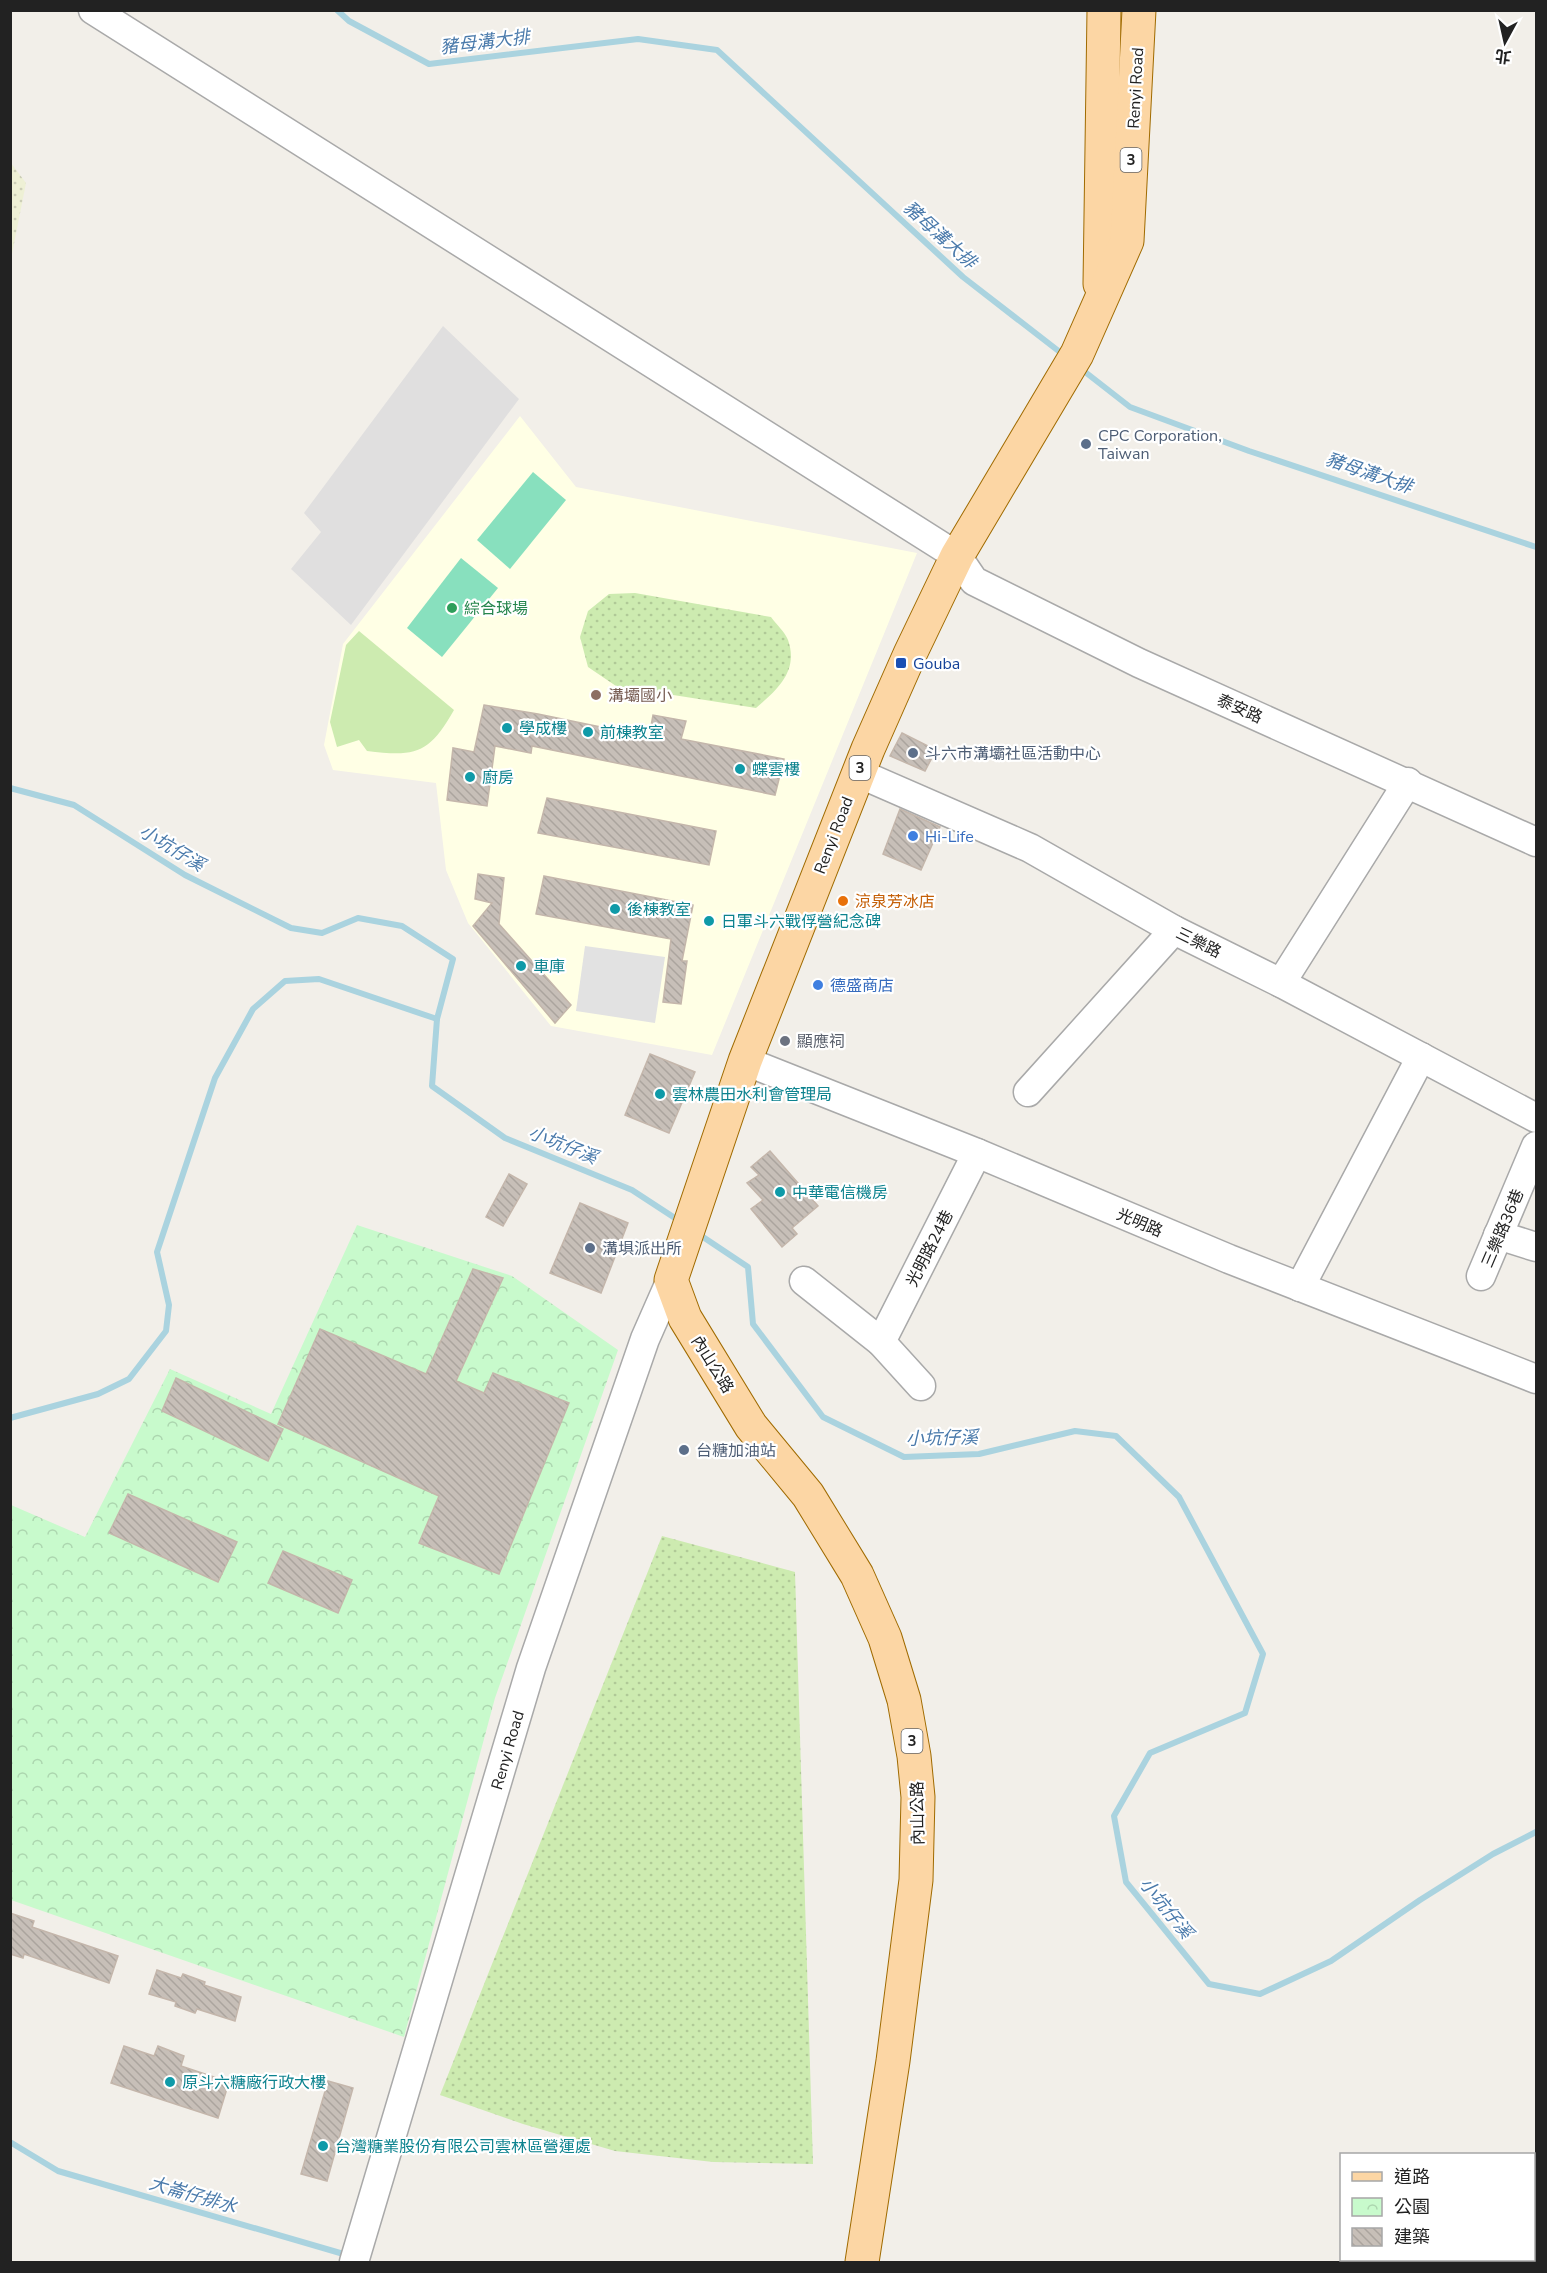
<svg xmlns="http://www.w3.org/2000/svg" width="1547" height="2273" viewBox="0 0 1547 2273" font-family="'Nunito Sans','Noto Sans TC',sans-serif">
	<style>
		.residential { fill: #e0dfdf }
		.education { fill: #ffffe5 }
		.farmland { fill: url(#farmland-dots) }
		.grass { fill: url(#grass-dots) }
		.park { fill: url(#park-crowns) }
		.garden { fill: #cdebb0 }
		.pitch { fill: #88e0be }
		.parking { fill: #e2e2e2 }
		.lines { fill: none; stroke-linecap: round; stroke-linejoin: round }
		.stream { stroke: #aad3df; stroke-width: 6 }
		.building { fill: url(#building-back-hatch); stroke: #c4b6ab; stroke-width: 1.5 }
		.minor-casing { stroke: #a9a9a9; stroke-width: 31 }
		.major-casing { stroke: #a06b00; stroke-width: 35 }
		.minor { stroke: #fff; stroke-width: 28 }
		.major { stroke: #fcd6a4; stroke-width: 33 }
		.service-dot { fill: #5c6f8a; stroke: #fff; stroke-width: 2 }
		.leisure-dot { fill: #2e9e5b; stroke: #fff; stroke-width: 2 }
		.transit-dot { fill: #1a4fb4; stroke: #fff; stroke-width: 2 }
		.education-dot { fill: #8d6e63; stroke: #fff; stroke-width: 2 }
		.culture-dot { fill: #0f9aa8; stroke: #fff; stroke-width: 2 }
		.shop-dot { fill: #3f7fe0; stroke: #fff; stroke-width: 2 }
		.food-dot { fill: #e8710a; stroke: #fff; stroke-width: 2 }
		.worship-dot { fill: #6b7280; stroke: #fff; stroke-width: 2 }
		.labels { text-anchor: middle; stroke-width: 4.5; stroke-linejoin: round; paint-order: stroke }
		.shield { fill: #fff; stroke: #646464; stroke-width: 1.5 }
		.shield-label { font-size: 15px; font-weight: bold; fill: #222 }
		.street-label { font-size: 16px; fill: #222; stroke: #fff }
		.service-label { font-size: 16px; fill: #4e5e75; stroke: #fff; text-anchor: start }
		.leisure-label { font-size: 16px; fill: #27864d; stroke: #fff; text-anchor: start }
		.transit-label { font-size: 16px; fill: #164399; stroke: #fff; text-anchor: start }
		.education-label { font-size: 16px; fill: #785e54; stroke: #fff; text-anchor: start }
		.culture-label { font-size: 16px; fill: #0d838f; stroke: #fff; text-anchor: start }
		.shop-label { font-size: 16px; fill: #366cbe; stroke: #fff; text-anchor: start }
		.food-label { font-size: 16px; fill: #c56008; stroke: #fff; text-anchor: start }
		.worship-label { font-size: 16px; fill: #5b616d; stroke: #fff; text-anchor: start }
		.water-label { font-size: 18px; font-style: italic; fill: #4a7aab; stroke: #fff }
	</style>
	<defs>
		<pattern id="farmland-dots" width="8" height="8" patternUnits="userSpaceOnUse" patternTransform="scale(1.5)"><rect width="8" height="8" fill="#eef0d5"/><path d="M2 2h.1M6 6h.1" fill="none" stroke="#ccceb7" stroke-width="1.8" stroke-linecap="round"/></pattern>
		<pattern id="grass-dots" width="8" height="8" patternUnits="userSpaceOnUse" patternTransform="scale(1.5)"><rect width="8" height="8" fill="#cdebb0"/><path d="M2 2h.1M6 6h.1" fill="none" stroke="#b0c997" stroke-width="1.8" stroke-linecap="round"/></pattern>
		<pattern id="park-crowns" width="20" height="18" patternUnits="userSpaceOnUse" patternTransform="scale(1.5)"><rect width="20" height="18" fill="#c8facc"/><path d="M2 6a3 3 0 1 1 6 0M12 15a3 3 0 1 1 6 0" fill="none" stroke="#acd6af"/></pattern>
		<pattern id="building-back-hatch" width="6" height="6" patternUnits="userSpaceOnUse" patternTransform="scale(1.5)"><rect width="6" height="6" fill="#c7bfb8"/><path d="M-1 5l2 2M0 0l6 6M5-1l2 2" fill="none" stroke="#aba49e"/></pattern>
	</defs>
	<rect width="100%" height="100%" fill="#f2efe9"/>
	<path class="residential" d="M443 326 519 399 351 625 291 569 321 532 304 513Z"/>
	<path class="education" d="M520 416 576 487 917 553 712 1055 551 1026 468 923 446 870 436 783 333 770 324 745 343 644Z"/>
	<path class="farmland" d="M11 163 26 183 11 259Z"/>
	<g class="grass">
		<path d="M635 593 771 617C776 624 785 632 788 640 799 671 777 690 756 708L616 686 588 667 580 637 588 611 609 594Z"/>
		<path d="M662 1536 795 1572 813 2164 713 2162 615 2151 523 2124 440 2095Z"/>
	</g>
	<path class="park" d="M357 1225 512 1276 618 1350 495 1698 404 2037 11 1900V1505L85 1537 170 1369 271 1414Z"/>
	<path class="garden" d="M359 631 454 710C429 754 416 757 367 751L359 740 337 747 330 722 346 645Z"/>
	<g class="pitch">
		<path d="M533 472 566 500 510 569 477 540Z"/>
		<path d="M461 558 498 588 442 657 407 628Z"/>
	</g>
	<path class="parking" d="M585 946 665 957 655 1023 576 1011Z"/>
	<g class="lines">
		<g class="stream">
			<path d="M337 10 349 21 429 64 638 39 717 50 963 277 1065 356"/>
			<path d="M1080 368 1130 407 1249 451 1536 547"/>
			<path d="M10 788 74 805 185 875 291 928 322 933 358 918 402 926 453 959 437 1019 432 1086 505 1138 632 1190 681 1222"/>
			<path d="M697 1233 748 1267 753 1324 823 1417 904 1457 979 1454 1075 1431 1116 1436 1179 1497 1263 1654 1245 1713 1150 1753 1114 1816 1126 1882 1209 1984 1260 1994 1331 1961 1420 1900 1493 1854 1536 1832"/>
			<path d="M10 1418 98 1394 129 1379 166 1331 169 1305 157 1252 215 1078 253 1009 285 981 319 979 437 1019"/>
			<path d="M10 2142 58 2171 347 2255"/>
		</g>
	</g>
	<g class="building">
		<path d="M484 705 538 714 649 737 653 715 686 721 681 739 784 759 775 795 532 746 531 753 495 746 487 806 447 800 453 748 474 752Z"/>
		<path d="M902 733 936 750 925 771 890 756Z"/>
		<path d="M547 798 716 831 709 865 538 833Z"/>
		<path d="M900 809 940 827 921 870 883 854Z"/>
		<path d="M478 874 504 878 499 924 571 1005 555 1023 473 926 492 903 475 899Z"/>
		<path d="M544 876 693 905 682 961H687L681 1004 663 1002 671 939 536 914Z"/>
		<path d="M650 1054 695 1072 669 1133 625 1115Z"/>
		<path d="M770 1151 818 1206 792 1228 797 1234 782 1247 751 1209 763 1200 747 1183 759 1175 751 1167Z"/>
		<path d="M509 1174 527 1184 503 1226 486 1217Z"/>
		<path d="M580 1203 628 1223 601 1293 550 1273Z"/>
		<path d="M473 1269 503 1278 456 1381 484 1393 493 1373 569 1403 499 1574 419 1543 439 1496 278 1424 320 1329 426 1374Z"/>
		<path d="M176 1378 283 1429 268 1461 162 1411Z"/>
		<path d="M128 1494 237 1542 218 1582 109 1533Z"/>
		<path d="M283 1551 352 1580 338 1613 268 1583Z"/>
		<path d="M10 1913 34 1921 32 1927 118 1956 109 1983 24 1954 23 1958 10 1954Z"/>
		<path d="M157 1970 181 1978 183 1974 205 1982 204 1985 241 1997 235 2021 197 2009 195 2013 175 2006 176 2002 149 1994Z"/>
		<path d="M124 2046 154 2056 158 2046 184 2056 181 2066 229 2082 218 2118 111 2083Z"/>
		<path d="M328 2081 353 2088 327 2181 301 2174Z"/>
	</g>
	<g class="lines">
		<defs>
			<g id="minor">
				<path d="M93 10 957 556 974 581 1139 663 1536 842"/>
				<path d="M858 773 1030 848 1174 930 1281 983 1536 1118"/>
				<path d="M1281 983 1408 782"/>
				<path d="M745 1061 977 1153 1229 1259 1536 1379"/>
				<path d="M1028 1092 1174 930"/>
				<path d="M1498 1235 1536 1247"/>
				<path d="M1481 1276 1536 1146"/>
				<path d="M804 1281 881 1342"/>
				<path d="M1300 1287 1421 1057"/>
				<path d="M921 1386 881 1342 977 1153"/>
				<path d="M354 2262 531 1668 645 1339 671 1280"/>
			</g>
			<g id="major">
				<path d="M1100 284 1104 10"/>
				<path d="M862 2262 893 2061 916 1880 918 1797 914 1756 904 1700 885 1638 857 1575 808 1495 751 1426 685 1318 671 1280 745 1061 868 749 910 654 957 556 1077 354 1127 241 1139 10"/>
			</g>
		</defs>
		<use href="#minor" class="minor-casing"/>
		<use href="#major" class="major-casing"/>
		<use href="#minor" class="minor"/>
		<use href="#major" class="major"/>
	</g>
	<g class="service-dot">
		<circle cx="1086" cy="444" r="6"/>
		<circle cx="913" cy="753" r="6"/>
		<circle cx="590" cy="1248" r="6"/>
		<circle cx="684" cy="1450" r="6"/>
	</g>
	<circle class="leisure-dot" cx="452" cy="608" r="6"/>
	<rect class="transit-dot" x="895" y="657" width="12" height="12" rx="3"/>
	<circle class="education-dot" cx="596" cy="695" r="6"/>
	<g class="culture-dot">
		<circle cx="507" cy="728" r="6"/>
		<circle cx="588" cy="732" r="6"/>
		<circle cx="740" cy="769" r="6"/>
		<circle cx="470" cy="777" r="6"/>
		<circle cx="615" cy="909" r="6"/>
		<circle cx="709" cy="921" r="6"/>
		<circle cx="521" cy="966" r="6"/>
		<circle cx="660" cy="1094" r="6"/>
		<circle cx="780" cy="1192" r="6"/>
		<circle cx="170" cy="2082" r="6"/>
		<circle cx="323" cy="2146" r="6"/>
	</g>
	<g class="shop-dot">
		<circle cx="913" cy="836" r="6"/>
		<circle cx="818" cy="985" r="6"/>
	</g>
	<circle class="food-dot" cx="843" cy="901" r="6"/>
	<circle class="worship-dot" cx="785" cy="1041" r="6"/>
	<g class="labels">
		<g class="shield">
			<rect x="1120.5" y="148" width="21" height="24" rx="4.5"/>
			<rect x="849.5" y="756" width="21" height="24" rx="4.5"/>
			<rect x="901.5" y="1729" width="21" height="24" rx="4.5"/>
		</g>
		<g class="shield-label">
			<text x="1131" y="165">3</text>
			<text x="860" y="773">3</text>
			<text x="912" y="1746">3</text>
		</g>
		<g class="street-label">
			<text transform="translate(1135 88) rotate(-87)" y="6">Renyi Road</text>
			<text transform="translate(1240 708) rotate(24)" y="6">泰安路</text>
			<text transform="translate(833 835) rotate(-69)" y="6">Renyi Road</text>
			<text transform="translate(1199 942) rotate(26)" y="6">三樂路</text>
			<text transform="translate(1140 1222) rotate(23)" y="6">光明路</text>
			<text transform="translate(1502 1228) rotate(-67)" y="6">三樂路36巷</text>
			<text transform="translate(929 1248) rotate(-63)" y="6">光明路24巷</text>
			<text transform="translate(713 1364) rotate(58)" y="6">內山公路</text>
			<text transform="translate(507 1750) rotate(-74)" y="6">Renyi Road</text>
			<text transform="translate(917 1813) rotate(-91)" y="6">內山公路</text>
		</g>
		<g class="service-label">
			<text x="1098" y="441">CPC Corporation,<tspan x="1098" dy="18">Taiwan</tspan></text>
			<text x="925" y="759">斗六市溝壩社區活動中心</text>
			<text x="602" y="1254">溝埧派出所</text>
			<text x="696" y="1456">台糖加油站</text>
		</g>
		<g class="leisure-label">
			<text x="464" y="614">綜合球場</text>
		</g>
		<g class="transit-label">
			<text x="913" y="669">Gouba</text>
		</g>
		<g class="education-label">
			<text x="608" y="701">溝壩國小</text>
		</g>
		<g class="culture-label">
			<text x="519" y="734">學成樓</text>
			<text x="600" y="738">前棟教室</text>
			<text x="752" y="775">蝶雲樓</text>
			<text x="482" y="783">廚房</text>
			<text x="627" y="915">後棟教室</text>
			<text x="721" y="927">日軍斗六戰俘營紀念碑</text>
			<text x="533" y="972">車庫</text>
			<text x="672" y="1100">雲林農田水利會管理局</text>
			<text x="792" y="1198">中華電信機房</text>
			<text x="182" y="2088">原斗六糖廠行政大樓</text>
			<text x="335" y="2152">台灣糖業股份有限公司雲林區營運處</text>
		</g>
		<g class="shop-label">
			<text x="925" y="842">Hi-Life</text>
			<text x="830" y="991">德盛商店</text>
		</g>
		<g class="food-label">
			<text x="855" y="907">涼泉芳冰店</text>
		</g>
		<g class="worship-label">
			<text x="797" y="1047">顯應祠</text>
		</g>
		<g class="water-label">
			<text transform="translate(485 42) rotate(-7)" y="6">豬母溝大排</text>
			<text transform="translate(940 235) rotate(42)" y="6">豬母溝大排</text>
			<text transform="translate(1369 473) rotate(19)" y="6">豬母溝大排</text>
			<text transform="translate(172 848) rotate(31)" y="6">小坑仔溪</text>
			<text transform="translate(563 1145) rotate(22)" y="6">小坑仔溪</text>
			<text transform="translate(942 1438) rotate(-1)" y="6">小坑仔溪</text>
			<text transform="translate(1166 1908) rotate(51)" y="6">小坑仔溪</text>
			<text transform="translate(193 2195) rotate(16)" y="6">大崙仔排水</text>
		</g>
	</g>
	<rect width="1547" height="2273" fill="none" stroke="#222222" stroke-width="24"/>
	<rect x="1340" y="2153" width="195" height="108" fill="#ffffff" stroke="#a7a7a7" stroke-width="1.5"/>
	<rect x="1352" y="2172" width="30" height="9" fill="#fcd6a4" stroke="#a7a7a7" stroke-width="1.5"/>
	<text x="1394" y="2183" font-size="18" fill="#222222">道路</text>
	<rect x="1352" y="2198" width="30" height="18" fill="url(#park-crowns)" stroke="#a7a7a7" stroke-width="1.5"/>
	<text x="1394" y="2213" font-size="18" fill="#222222">公園</text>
	<rect x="1352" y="2228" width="30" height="18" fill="url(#building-back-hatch)" stroke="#a7a7a7" stroke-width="1.5"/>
	<text x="1394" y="2243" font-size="18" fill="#222222">建築</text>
	<g transform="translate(1505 42) rotate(188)" stroke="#ffffff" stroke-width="4.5" paint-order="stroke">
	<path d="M0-4.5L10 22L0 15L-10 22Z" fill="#222222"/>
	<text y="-9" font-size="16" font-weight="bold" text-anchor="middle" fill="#222222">北</text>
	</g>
</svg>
